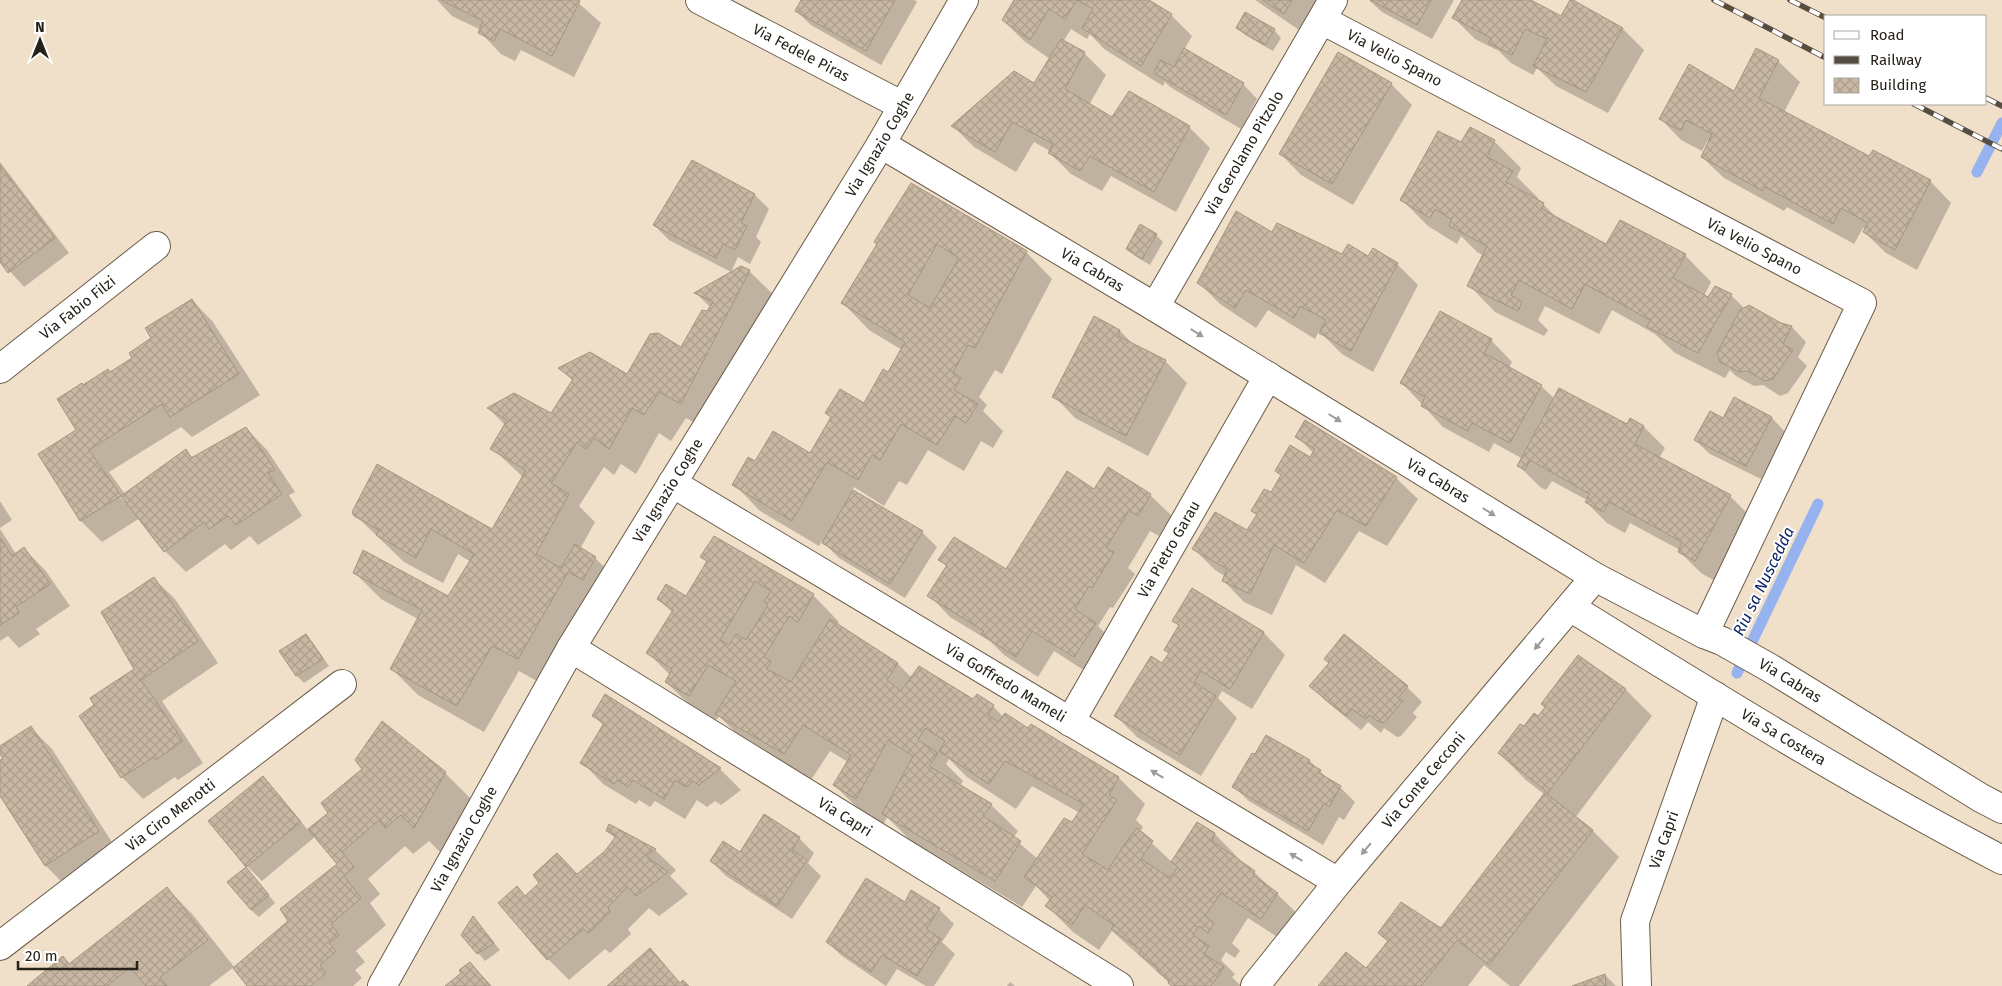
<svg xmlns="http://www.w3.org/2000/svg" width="2002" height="986" viewBox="0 0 2002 986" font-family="'Fira Sans',sans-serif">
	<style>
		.shadow { fill: #0003; fill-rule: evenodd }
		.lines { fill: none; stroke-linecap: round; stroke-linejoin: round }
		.stream { stroke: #96b3ef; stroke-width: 11 }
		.building { fill: url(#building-cross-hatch); stroke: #a49581; fill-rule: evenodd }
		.minor-casing { stroke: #6b5d4a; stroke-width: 30 }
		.minor { stroke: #fff; stroke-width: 28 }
		.rail-casing { stroke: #554d41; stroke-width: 5.5 }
		.rail { stroke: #fff; stroke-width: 4; stroke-dasharray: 11; stroke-linecap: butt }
		.oneway { fill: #9e9c98 }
		.labels { text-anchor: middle; stroke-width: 4; stroke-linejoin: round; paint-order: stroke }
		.street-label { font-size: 15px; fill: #272219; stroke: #fff }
		.water-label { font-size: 16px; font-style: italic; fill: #0d256a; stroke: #fff }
	</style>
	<defs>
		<pattern id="building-cross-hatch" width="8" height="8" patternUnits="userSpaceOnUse" patternTransform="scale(1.25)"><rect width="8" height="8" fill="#c8b8a3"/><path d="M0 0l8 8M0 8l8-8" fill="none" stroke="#ac9e8c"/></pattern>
	</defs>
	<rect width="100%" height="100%" fill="#f0dfc9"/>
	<g class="shadow">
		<path d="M437 0H575L601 23 574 77 521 50 515 61 501 54 480 32 481 30 452 16Z"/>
		<path d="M802 0H915L917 2 881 65 811 25 796 11Z"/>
		<path d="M1015 0H1146L1171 15 1192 36 1184 50 1243 84 1257 99 1241 129 1170 87 1165 82 1163 86 1104 49 1090 34 1087 39 1071 29 1063 42 1084 53 1106 75 1089 105 1113 118 1189 127 1210 148 1176 212 1111 176 1102 191 1071 174 1050 153V151L1034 142 1016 172 974 147 953 126 1034 85 1050 59 1024 41 1003 20Z"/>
		<path d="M1255 0H1325L1305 34Z"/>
		<path d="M1369 0H1454L1432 39 1382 12Z"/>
		<path d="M1464 0H1528L1561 17 1571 0 1623 29 1644 50 1608 113 1556 86 1537 68 1533 75 1511 63 1499 51 1475 39 1454 18Z"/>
		<path d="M1237 28 1274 30 1281 38 1273 51 1245 35Z"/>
		<path d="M1778 61 1800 82 1784 112 1870 157 1930 181 1951 203 1917 270 1886 253 1864 232 1866 230 1863 228 1854 244 1787 207 1784 211 1724 178 1702 157 1710 142 1708 140 1702 151 1681 140 1660 118 1735 93Z"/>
		<path d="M1391 84 1412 105 1353 205 1301 175 1280 153Z"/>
		<path d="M1470 129 1494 141 1521 168 1517 177 1538 198 1537 201 1543 204 1558 219 1606 246 1685 255 1711 282 1704 296 1709 298 1731 295 1745 309 1792 327 1806 342 1798 357 1807 366 1788 393 1780 396 1763 385 1754 386 1736 376 1730 370 1725 378 1675 353 1655 334 1612 310 1599 334 1545 306 1538 320 1548 330 1544 336 1495 312 1469 285 1484 256 1477 252 1461 236 1457 244 1428 226 1402 200 1461 144Z"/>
		<path d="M0 162 69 253 24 287 0 260Z"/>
		<path d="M693 162 755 195 769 209 756 237 761 242 750 264 738 257 731 272 669 240 654 225Z"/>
		<path d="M912 185 1026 252 1052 279 1002 374 995 370 979 397 987 405 983 411 1003 431 993 448 981 441 964 471 928 450 907 485 899 481 884 506 854 487 852 491 922 532 937 547 905 598 839 558 822 541 819 546 760 511 734 484 756 463 810 455 864 405 888 373 902 350 869 330 843 303Z"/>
		<path d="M1272 233 1343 256 1368 258 1397 264 1418 285 1373 372 1342 354 1319 331 1315 339 1268 310 1256 328 1220 304 1199 283Z"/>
		<path d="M1156 235 1163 242 1150 265 1135 256 1128 249Z"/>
		<path d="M749 271 776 297 708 430 686 418 671 441 659 433 636 474 621 464 614 475 604 467 579 506 595 522 580 549 595 558 622 584 544 685 519 671 484 732 418 695 391 668 418 619 381 599 354 572 448 597 471 562 458 554 443 583 404 562 355 515 492 530 523 477 492 448 505 425 489 409 551 415 573 381 560 369 628 375 681 348 711 308 696 293Z"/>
		<path d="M192 300 213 322 260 395 192 437 181 427 109 472 125 494 186 450 193 458 246 428 267 450 295 492 289 495 302 516 258 545 250 536 231 550 225 544 186 572 165 551 140 518 102 542 81 521 40 455 78 430 83 386 110 373 134 358ZM118 495H122L126 500 124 501Z"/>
		<path d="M1120 331 1135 346 1166 362 1187 383 1148 456 1075 418 1054 396Z"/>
		<path d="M1491 340 1512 362 1509 368 1541 386 1555 399 1627 426 1644 427 1665 448 1659 458 1730 496 1751 517 1717 582 1701 573 1679 551 1680 550 1630 523 1625 533 1607 523 1586 502 1587 500 1552 481 1546 490 1540 487 1519 466 1523 459 1494 443 1489 452 1443 427 1402 383Z"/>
		<path d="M1735 399 1772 418 1786 433 1761 479 1710 454 1695 440 1723 420Z"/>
		<path d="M1297 436 1396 478 1418 499 1387 546 1359 531 1325 583 1296 565 1272 615 1244 602 1223 580 1225 576 1215 570 1194 549 1248 532 1257 516 1252 511 1311 459 1314 454Z"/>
		<path d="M1095 491 1150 495 1172 516 1159 536 1150 531 1128 568 1135 574 1113 608 1110 607 1098 626 1117 645 1096 678 1054 651 1038 677 1004 655 991 642 950 617 929 595 947 567 940 560 1006 571Z"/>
		<path d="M0 501 12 520 0 528Z"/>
		<path d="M0 529 16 554 24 549 45 570 70 606 36 629 40 634 19 648 8 636 0 641Z"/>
		<path d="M702 557 813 595 839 622 838 625 898 664 912 678 993 706 1003 717 1028 730 1031 725 1119 778 1145 804 1136 820 1143 827 1140 832 1172 862 1197 824 1215 834 1241 861V862L1254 872 1304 920 1288 944 1248 918 1232 943 1240 951 1235 958 1226 952 1221 960 1235 974 1232 977 1241 986H1173L1112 931 1099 950 1073 932 1047 906 1050 901 1036 886 1022 907 910 840 887 817 883 825 861 811 834 785 848 762 830 751 811 780 743 740 719 716 715 722 693 708 666 682 670 675 648 653 673 613 658 599 686 597 708 563ZM949 759 967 777 1016 809 1032 786 1080 813 1072 824 1038 859 1013 838 1018 831 991 805 960 786 963 781 946 764Z"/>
		<path d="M153 578 175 599 218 663 162 701 203 763 178 780 175 777 143 799 122 777 81 716 96 706 136 669Z"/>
		<path d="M1193 590 1264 633 1285 655 1252 709 1222 691 1218 698 1237 718 1201 776 1137 737 1116 716 1163 665 1170 654 1179 627 1174 621Z"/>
		<path d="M306 635 313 643 329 666 304 683 297 676 281 652Z"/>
		<path d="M1344 636 1407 687 1422 702 1413 713 1417 717 1401 736 1397 737 1384 728 1381 733 1368 722 1361 730 1326 701 1311 686 1330 663Z"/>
		<path d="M1579 656 1626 690 1652 716 1575 818 1592 830 1619 857 1519 986H1510L1484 965 1468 986H1320L1366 970 1389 942 1379 933 1441 930 1545 795 1526 780 1499 753 1524 728 1538 718Z"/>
		<path d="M594 716 720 769 741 790 721 805 715 801 707 807 697 800 685 819 655 801 650 807 639 800 636 804 603 784 582 762 604 726Z"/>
		<path d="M31 728 52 749 119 853 67 887 46 866 0 794V762L5 759 0 752V748Z"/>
		<path d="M1266 737 1310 761 1329 780 1340 787 1355 802 1344 820 1339 817 1323 845 1249 801 1234 787Z"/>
		<path d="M445 773 471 799 441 853 429 841 413 854 405 846 368 879 380 894 370 903 386 925 356 951 365 962 355 970 362 978 353 986H249L234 967 209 986H29L70 965 167 888 193 915 235 968 290 922 339 865 316 836 262 881 247 866 263 778 277 793 308 830 330 813Z"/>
		<path d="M610 826 655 850 676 870 670 876 688 894 659 916 649 908 628 929 631 934 610 953 605 949 569 980 548 959 526 897 578 876 606 851 616 839 607 831Z"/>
		<path d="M799 838 814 853 808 863 821 876 792 919 726 876 711 861Z"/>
		<path d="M253 876 275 903 259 917 251 910Z"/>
		<path d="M912 892 939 909 954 924 942 942 955 954 934 986H926L897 969 886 986 842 956 827 942 905 904Z"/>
		<path d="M473 918 500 950 485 961 463 935Z"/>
		<path d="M470 963 492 986H447L463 973Z"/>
		<path d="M1605 975 1616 986H1575Z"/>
		<path d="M1010 982 1015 986H1007Z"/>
	</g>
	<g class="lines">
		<g class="stream">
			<path d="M1977 172 2002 123"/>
			<path d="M1737 673 1818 504"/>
		</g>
	</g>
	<g class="building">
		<path d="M441 0H578L580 1 552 56 500 29 494 41 478 33 483 21Z"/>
		<path d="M801 0H895L866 51 795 11Z"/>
		<path d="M1014 0H1077L1065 19 1049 9 1030 40 1002 20Z"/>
		<path d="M1077 0H1149L1172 14 1141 66 1082 28 1093 9Z"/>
		<path d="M1263 0H1292L1284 14Z"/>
		<path d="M1370 0H1431L1417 25Z"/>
		<path d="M1462 0H1531L1561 16 1570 0H1573L1623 28 1586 92 1533 66 1547 39 1525 29 1512 55 1488 43 1491 38 1452 18Z"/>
		<path d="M1245 12 1275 29 1265 45 1236 28Z"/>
		<path d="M1061 39 1085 52 1065 89 1112 117 1129 91 1190 126 1154 192 1090 156 1080 171 1048 153 1053 144 1012 122 995 152 951 126 1014 71 1034 83Z"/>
		<path d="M1184 48 1244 83 1226 115 1154 73 1160 60 1174 67Z"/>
		<path d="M1756 48 1779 60 1759 98 1869 156 1873 150 1931 180 1895 250 1863 232 1868 223 1841 208 1833 224 1765 187 1763 191 1701 157 1712 134 1686 120 1681 131 1659 119 1689 64 1734 91Z"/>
		<path d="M1338 52 1392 83 1332 184 1279 154Z"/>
		<path d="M1470 127 1495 140 1487 157 1513 171 1506 182 1544 203 1542 209 1606 244 1620 220 1686 254 1673 278 1708 297 1715 286 1732 294 1698 353 1647 327 1650 320 1585 284 1572 309 1519 280 1511 295 1522 302 1518 311 1467 286 1487 246 1449 226 1451 219 1435 209 1430 218 1400 200 1438 131 1461 142Z"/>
		<path d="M692 160 755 194 741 223 747 226 735 250 723 244 716 258 653 225Z"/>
		<path d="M0 165 55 238 8 273 0 262Z"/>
		<path d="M911 183 1027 251 975 348 968 345 953 372 961 378 954 390 978 404 966 423 955 416 937 445 901 424 880 460 872 455 858 480 827 462 792 521 732 485 748 457 755 461 773 431 810 453 831 417 825 413 840 389 864 403 883 369 888 372 905 342 841 303 877 244 874 242ZM937 244 959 258 930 308 908 295Z"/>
		<path d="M1236 211 1272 232 1277 223 1342 254 1348 244 1368 256 1373 248 1398 263 1351 351 1319 333 1326 320 1300 306 1294 318 1246 290 1235 308 1197 283Z"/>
		<path d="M1140 224 1157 234 1142 259 1126 249Z"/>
		<path d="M741 266 750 270 681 404 659 392 644 415 632 408 609 449 594 438 586 449 577 442 551 483 569 494 536 554 561 568 575 544 596 557 583 580 568 572 518 659 492 646 457 706 390 669 422 610 353 573 363 550 448 596 474 554 431 529 416 558 376 535 379 530 354 516 352 512 377 464 492 529 526 470 490 449 507 420 487 408 514 393 551 413 573 379 558 368 590 352 627 374 650 334 658 333 681 347 702 310 707 311 713 302 694 293Z"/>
		<path d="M192 299 239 374 170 417 162 404 89 450 121 496 80 521 38 454 76 430 57 399 82 383 83 385 108 369 110 372 132 358 129 353 151 338 145 328Z"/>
		<path d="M1749 305 1781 323 1792 326 1783 344 1793 350 1773 379 1765 381 1747 371 1739 372 1720 362 1717 353 1740 310Z"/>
		<path d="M1440 311 1492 339 1484 353 1542 385 1510 443 1472 423 1468 431 1421 406 1425 397 1400 383Z"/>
		<path d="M1094 316 1120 330 1118 336 1166 360 1126 436 1052 397Z"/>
		<path d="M1559 388 1627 424 1630 418 1644 426 1635 444 1731 495 1695 561 1678 552 1682 542 1609 502 1603 512 1585 502 1590 494 1530 460 1525 470 1517 466Z"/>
		<path d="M1734 397 1772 417 1746 466 1694 440 1710 411 1723 418Z"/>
		<path d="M1305 420 1397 477 1366 526 1337 510 1304 563 1274 545 1250 594 1222 581 1227 569 1192 549 1215 512 1247 530 1257 514 1251 511 1264 489 1271 492 1281 475 1275 471 1290 445 1310 457 1315 449 1295 437Z"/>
		<path d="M246 427 275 470 268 473 282 494 236 525 228 516 209 529 204 522 164 552 121 496 186 449 191 458Z"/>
		<path d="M1108 467 1151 494 1138 516 1129 510 1106 548 1114 552 1092 588 1089 586 1075 609 1096 623 1074 657 1032 631 1016 657 981 634 984 631 927 596 947 565 938 560 954 537 1006 569 1067 471 1094 489Z"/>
		<path d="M853 490 923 531 890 584 822 543Z"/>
		<path d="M714 536 814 594 798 622 789 616 764 657 771 661 767 669 791 682 830 619 898 663 887 680 901 691 919 666 973 699 977 694 994 705 988 715 998 722 1005 713 1028 728 1031 724 1119 777 1109 795 1117 800 1082 854 1108 870 1124 845 1137 828 1153 841 1141 859 1170 878 1178 867 1171 862 1197 822 1215 833 1212 841 1255 871 1253 875 1278 893 1261 919 1221 893 1205 916 1214 923 1208 933 1199 926 1193 935 1209 946 1204 954 1224 967 1211 986H1172L1168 983 1169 981 1157 971 1159 969 1139 954 1141 950 1111 929 1114 925 1085 905 1072 925 1045 906 1052 897 1024 877 1064 818 1072 822 1084 804 1005 761 989 784 939 751 945 741 925 728 918 740 938 753 929 766 992 804 983 816 1021 841 995 881 882 814 913 756 888 740 856 799 833 785 851 755 803 725 784 754 715 714 736 681 708 665 689 696 665 682 672 669 646 653 673 610 657 599 666 584 686 596 707 561 700 557ZM755 581 771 591 764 602 768 605 746 640 736 634 729 645 720 640Z"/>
		<path d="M0 538 12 556 24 547 50 584 16 607 19 613 0 625Z"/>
		<path d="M154 577 198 641 141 680 183 741 156 760 154 757 121 778 79 716 94 705 90 698 134 669 101 612Z"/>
		<path d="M1192 588 1264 632 1230 689 1201 671 1194 682 1216 696 1180 755 1114 716 1151 656 1162 663 1169 653 1164 650 1179 625 1172 621Z"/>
		<path d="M306 634 323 659 296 676 279 651Z"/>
		<path d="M1344 634 1408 686 1398 698 1403 701 1384 723 1379 722 1369 715 1366 719 1352 709 1346 716 1309 686 1329 663 1324 659Z"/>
		<path d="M1578 655 1626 689 1547 794 1593 830 1489 965 1457 940 1421 986H1318L1346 952 1366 968 1388 941 1378 933 1401 902 1441 928 1546 791 1498 753 1520 724 1524 726 1534 713 1538 716 1545 707 1541 704Z"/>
		<path d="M605 694 721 768 699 785 693 781 686 787 675 780 664 799 633 780 628 787 617 780 614 784 580 763 604 723 592 716Z"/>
		<path d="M382 721 446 772 414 828 401 815 385 828 379 820 342 852 354 867 344 876 361 898 331 924 339 935 329 943 336 951 320 965 326 973 311 986H247L233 968 288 921 280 909 337 864 308 829 328 813 321 803 362 769 355 760Z"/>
		<path d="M31 726 99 831 45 866 0 796V760L3 759 0 754V746Z"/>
		<path d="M1266 735 1310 760 1308 763 1321 770 1319 773 1341 786 1329 807 1324 803 1308 831 1232 787 1252 753 1255 754Z"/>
		<path d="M263 776 301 822 246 867 208 821Z"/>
		<path d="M764 814 800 837 792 850 807 860 777 906 710 861 723 841 740 852Z"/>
		<path d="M609 824 656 849 646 856 668 872 636 896 627 887 608 907 610 912 589 933 583 929 547 960 498 903 517 886 525 896 539 883 533 875 557 853 577 874 605 851 616 836 606 831Z"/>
		<path d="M246 867 269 895 251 910 227 882Z"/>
		<path d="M866 878 905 902 911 890 940 908 926 929 941 939 917 976 882 955 871 972 826 942Z"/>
		<path d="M167 887 208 940 160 977 167 986H146L130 967 107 986H27L63 956 69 964Z"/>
		<path d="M473 916 494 943 477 954 461 935Z"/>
		<path d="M650 948 680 983 683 980 689 986H607Z"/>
		<path d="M470 962 490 986H445L461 973 459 970Z"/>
		<path d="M1605 974 1606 986H1572Z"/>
	</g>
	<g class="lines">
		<defs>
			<g id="minor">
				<path id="s1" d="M700 0 903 106"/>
				<path id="s2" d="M1322 20 1862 303 1704 634"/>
				<path id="s3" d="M881 144 1155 307 1595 577 1704 634 1722 641 1770 668 1981 798 2002 809"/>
				<path id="s4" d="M1155 307 1333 0"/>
				<path id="s5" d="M0 369 156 246"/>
				<path id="s6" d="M672 483 1338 882"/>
				<path id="s7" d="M1570 607C1712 695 1854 783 2002 860"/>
				<path id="s8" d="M571 648 1119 986"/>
				<path id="s9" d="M1070 722 1268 376"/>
				<path id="s10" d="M0 946 342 684"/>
				<path id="s11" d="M382 986 571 648 881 144 964 0"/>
				<path id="s12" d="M1255 986 1338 882 1595 577"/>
				<path id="s13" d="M1637 986 1635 921 1715 696"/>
			</g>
		</defs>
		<use href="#minor" class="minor-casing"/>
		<use href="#minor" class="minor"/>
		<defs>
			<g id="rail">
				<path d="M1714 0 1826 58"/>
				<path d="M1790 0 1826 18"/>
				<path d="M1986 98 2002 106"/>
				<path d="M1914 104 2002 149"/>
			</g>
		</defs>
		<use href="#rail" class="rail-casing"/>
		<use href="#rail" class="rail"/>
	</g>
	<defs><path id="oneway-solid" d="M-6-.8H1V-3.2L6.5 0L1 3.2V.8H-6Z" transform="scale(1.25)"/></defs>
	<g class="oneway">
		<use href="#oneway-solid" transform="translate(1197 333) rotate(32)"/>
		<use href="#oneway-solid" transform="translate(1335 418) rotate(32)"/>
		<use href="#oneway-solid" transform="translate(1489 512) rotate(32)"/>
		<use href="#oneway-solid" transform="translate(1539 644) rotate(130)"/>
		<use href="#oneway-solid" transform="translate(1157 774) rotate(-149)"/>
		<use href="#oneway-solid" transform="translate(1366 849) rotate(130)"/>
		<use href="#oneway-solid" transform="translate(1296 857) rotate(-149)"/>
	</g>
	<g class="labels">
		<g class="street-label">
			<text dy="5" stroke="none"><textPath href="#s1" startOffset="114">Via Fedele Piras</textPath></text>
			<text dy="5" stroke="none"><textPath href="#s2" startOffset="82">Via Velio Spano</textPath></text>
			<text dy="5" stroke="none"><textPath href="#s11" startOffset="978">Via Ignazio Coghe</textPath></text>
			<text dy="5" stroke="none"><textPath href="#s4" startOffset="178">Via Gerolamo Pitzolo</textPath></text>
			<text dy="5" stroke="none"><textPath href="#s2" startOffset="488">Via Velio Spano</textPath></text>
			<text dy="5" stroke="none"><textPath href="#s3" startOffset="246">Via Cabras</textPath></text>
			<text dy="5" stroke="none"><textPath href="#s5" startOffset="99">Via Fabio Filzi</textPath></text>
			<text dy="5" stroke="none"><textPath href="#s3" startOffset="651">Via Cabras</textPath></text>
			<text dy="5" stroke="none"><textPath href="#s11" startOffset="572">Via Ignazio Coghe</textPath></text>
			<text dy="5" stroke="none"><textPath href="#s9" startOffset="199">Via Pietro Garau</textPath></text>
			<text dy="5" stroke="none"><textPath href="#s3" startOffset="1056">Via Cabras</textPath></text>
			<text dy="5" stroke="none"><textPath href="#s6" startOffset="389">Via Goffredo Mameli</textPath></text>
			<text dy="5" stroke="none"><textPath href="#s7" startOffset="250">Via Sa Costera</textPath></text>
			<text dy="5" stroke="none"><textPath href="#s12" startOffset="266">Via Conte Cecconi</textPath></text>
			<text dy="5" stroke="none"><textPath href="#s10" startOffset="215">Via Ciro Menotti</textPath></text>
			<text dy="5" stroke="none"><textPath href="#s8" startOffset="322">Via Capri</textPath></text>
			<text dy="5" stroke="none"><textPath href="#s13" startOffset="151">Via Capri</textPath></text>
			<text dy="5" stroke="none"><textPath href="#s11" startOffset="168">Via Ignazio Coghe</textPath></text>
		</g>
		<g class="water-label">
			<text transform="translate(1763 581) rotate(-64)" y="6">Riu sa Nuscedda</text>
		</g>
	</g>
	<rect x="1824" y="15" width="162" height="90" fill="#ffffff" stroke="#a9a7a3"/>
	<rect x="1834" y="31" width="25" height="8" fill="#ffffff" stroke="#a9a7a3"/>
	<text x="1870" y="40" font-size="15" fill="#272219">Road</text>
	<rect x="1834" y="56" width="25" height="8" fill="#554d41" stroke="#a9a7a3"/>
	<text x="1870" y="65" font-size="15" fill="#272219">Railway</text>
	<rect x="1834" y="78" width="25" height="15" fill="url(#building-cross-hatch)" stroke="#a9a7a3"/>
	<text x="1870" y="90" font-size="15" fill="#272219">Building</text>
	<g transform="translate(40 40)" stroke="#ffffff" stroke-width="4" paint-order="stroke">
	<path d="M0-4L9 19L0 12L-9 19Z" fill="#272219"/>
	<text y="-8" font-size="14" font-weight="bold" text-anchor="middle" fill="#272219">N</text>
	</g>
	<path d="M18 961v8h119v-8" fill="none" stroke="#272219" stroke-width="2.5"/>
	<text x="25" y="961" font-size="15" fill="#272219" stroke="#ffffff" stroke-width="4" paint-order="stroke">20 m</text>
</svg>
